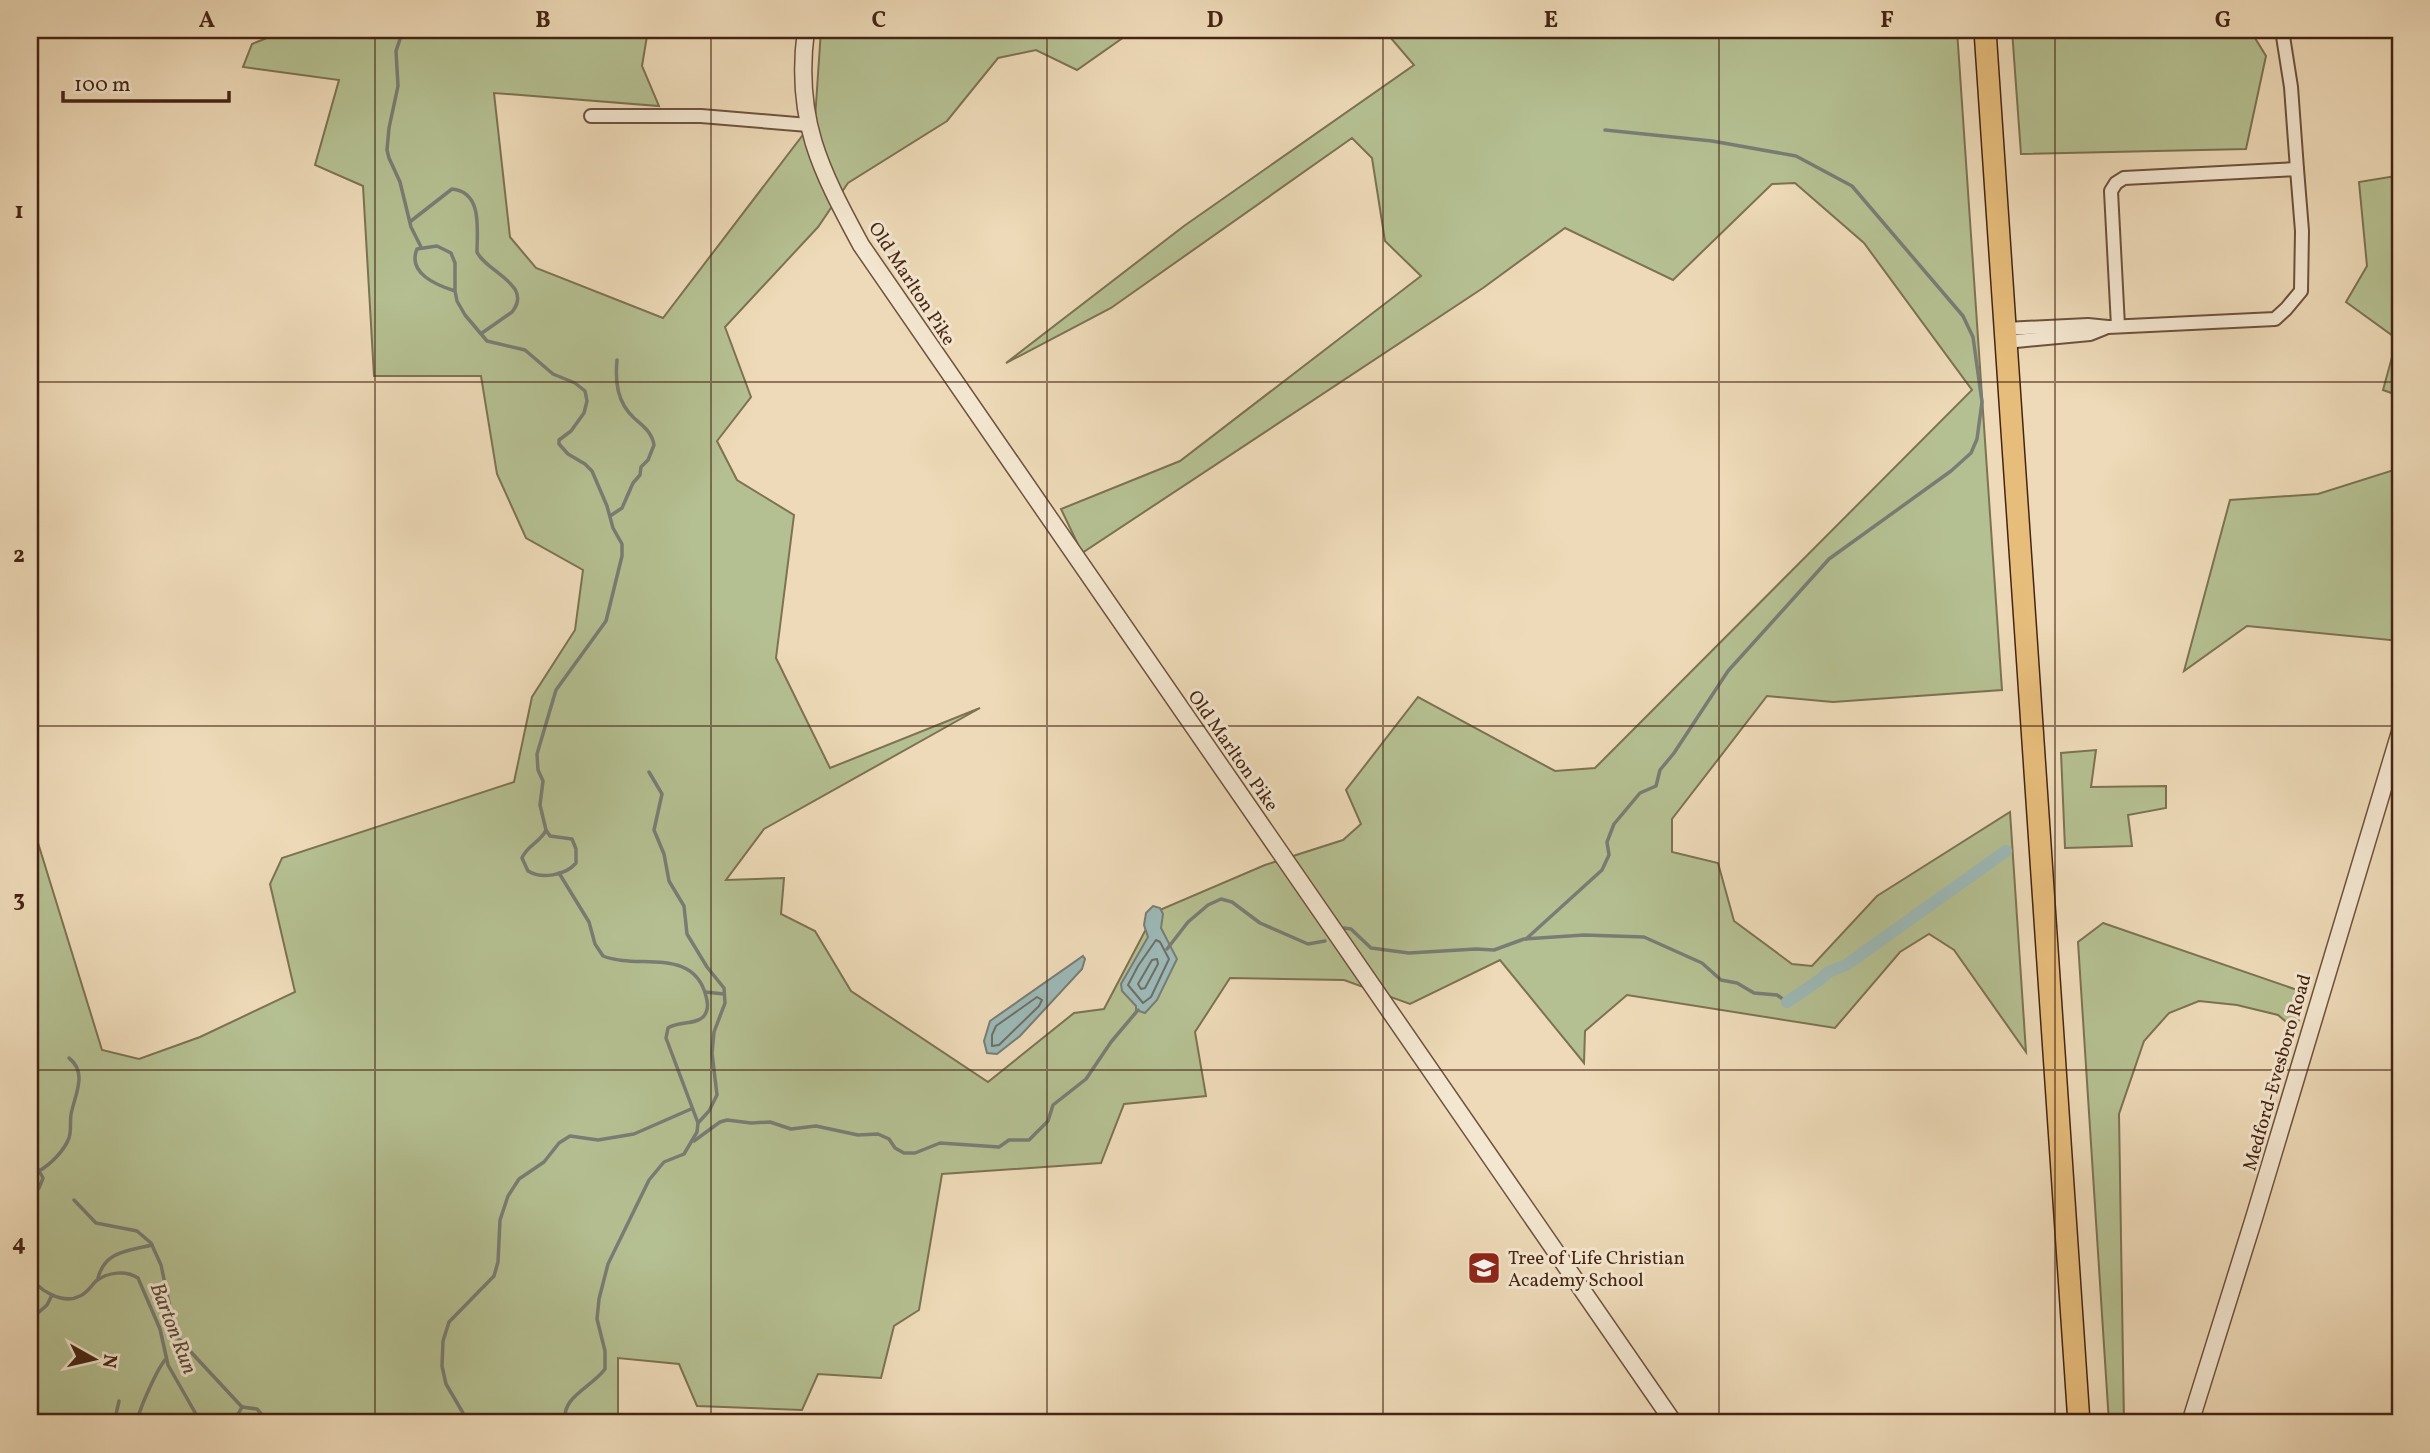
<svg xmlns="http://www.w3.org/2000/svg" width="2430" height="1453" viewBox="0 0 2430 1453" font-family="Vollkorn,serif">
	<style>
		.green { fill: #b5c092; stroke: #7d7252; stroke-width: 2 }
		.water { fill: #9cb9b7; stroke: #797d75; stroke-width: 2 }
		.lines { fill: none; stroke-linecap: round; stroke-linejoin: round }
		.shore { stroke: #706e65; stroke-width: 2 }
		.stream { stroke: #797d75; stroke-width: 3.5 }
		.canal { stroke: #9cb9b7; stroke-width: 12 }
		.minor-casing { stroke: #6f523c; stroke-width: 16 }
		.tertiary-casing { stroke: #6f523c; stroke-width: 19 }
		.trunk-casing { stroke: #452413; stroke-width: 24 }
		.minor { stroke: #f4e7d1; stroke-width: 12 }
		.tertiary { stroke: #f4e7d1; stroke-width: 16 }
		.trunk { stroke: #e7bd7c; stroke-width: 21 }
		.grid { fill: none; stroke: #452413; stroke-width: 2; stroke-opacity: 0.55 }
		.labels { text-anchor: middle; stroke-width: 6; stroke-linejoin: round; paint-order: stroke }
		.street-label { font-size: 19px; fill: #452413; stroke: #f4e7d1 }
		.poi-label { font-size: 19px; fill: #452413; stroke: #f4e7d1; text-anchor: start }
		.water-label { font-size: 21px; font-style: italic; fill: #5b493c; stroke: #f4e7d1 }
		.neatline { fill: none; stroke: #452413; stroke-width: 2.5 }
		.grid-label { font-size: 23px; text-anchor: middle; font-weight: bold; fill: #452413 }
	</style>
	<rect width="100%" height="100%" fill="#eedab8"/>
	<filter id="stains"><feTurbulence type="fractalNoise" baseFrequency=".00286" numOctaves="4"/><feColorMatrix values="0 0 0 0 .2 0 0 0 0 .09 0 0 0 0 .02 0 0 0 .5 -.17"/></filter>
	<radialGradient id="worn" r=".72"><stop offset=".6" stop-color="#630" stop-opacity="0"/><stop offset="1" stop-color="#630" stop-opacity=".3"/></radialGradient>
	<g class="green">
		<path d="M287 30H648L642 66 659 106 494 93 510 237 536 268 663 318 815 119 821 30H1134L1077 70 1036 50 998 58 947 121 848 183 818 227 725 327 751 397 717 441 737 480 794 515 776 658 830 768 980 708 764 829 726 880 784 878 781 914 815 931 851 991 988 1082 1074 1013 1104 1009 1155 912 1265 865 1343 840 1361 824 1346 790 1418 697 1555 771 1595 768 1972 390 1864 243 1795 183 1772 184 1673 280 1565 228 1483 288 1082 553 1061 509 1180 461 1421 276 1385 241 1372 158 1352 138 1111 308 1006 363 1184 226 1414 65 1384 30H1957L2002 690 1833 702 1767 696 1672 819V852L1718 863 1734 921 1792 964 1812 966 1877 896 2010 812 2026 1052 1954 950 1929 934 1900 952 1835 1028 1627 995 1585 1031 1584 1063 1500 960 1410 1004 1344 980 1230 978 1195 1032 1206 1096 1124 1104 1101 1163 942 1174 919 1310 894 1326 881 1378 818 1374 802 1410 697 1406 679 1364 618 1358V1423H30V817L102 1050 139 1059 200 1037 295 992 270 884 282 858 514 782 532 697 575 630 583 570 526 538 497 474 481 376H374L363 186 315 165 339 80 243 67 252 44Z"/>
		<path d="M2012 30H2250L2266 56 2246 149 2021 154Z"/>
		<path d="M2394 84H2400V396L2383 390 2397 339 2346 302 2367 266 2359 182 2396 176Z"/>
		<path d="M2400 468V641L2247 626 2184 671 2230 500 2318 494Z"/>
		<path d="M2096 750 2091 787 2166 786V808L2128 815 2132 846 2065 848 2061 753Z"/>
		<path d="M2103 923 2306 993 2296 1030 2278 1015 2237 1005 2199 1001 2169 1013 2144 1041 2119 1114 2124 1423H2109L2078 942Z"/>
	</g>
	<g class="water">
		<path d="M1153 906 1160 908 1163 914 1161 928 1177 959 1157 1000 1145 1013 1136 1010V1006L1122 991 1121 984 1148 937 1144 925 1146 913Z"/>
		<path d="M1083 956 1085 959 1082 969 1020 1036 997 1054 987 1053 984 1041 990 1021Z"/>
	</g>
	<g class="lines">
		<g class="shore">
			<path d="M1156 940 1160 942 1169 959 1151 997 1143 1003 1128 985 1138 966Z"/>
			<path d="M1157 959 1158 964 1145 988 1141 989 1138 984 1152 960Z"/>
			<path d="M1037 997 1042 1000 1039 1006 999 1045 992 1046V1035L996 1026Z"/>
		</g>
		<g class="stream">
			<path d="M403 30 396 51 398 86 389 128 387 150 389 158 400 182 411 227 421 247"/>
			<path d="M411 221 452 189C483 192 477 230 477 252 486 272 534 285 512 312L482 333"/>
			<path d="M455 291C436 285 407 273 417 249L437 246 451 253 455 263V291L457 301 465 315 487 341 525 350 553 374 575 383 585 391 587 401 584 413 571 431 559 440V444L568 454 585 464 592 471 607 506 613 528 622 544V556L606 621 556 690 537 754 538 770 543 781 540 805 546 830 550 836 572 839 576 849V863C565 876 541 879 528 871L522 858C527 845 541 842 546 830"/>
			<path d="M610 516 622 508 633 483 640 475 641 467 648 460 654 445C652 432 643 426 634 418 617 402 615 382 617 360"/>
			<path d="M649 772 662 794 654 830 664 854 669 881 684 906 687 934 707 967 724 988 725 1003 714 1032 712 1053 717 1095 709 1111 698 1123"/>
			<path d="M559 873 589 922 595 944 603 956C638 970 693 946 706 996 708 1003 709 1011 703 1017 695 1025 678 1021 668 1028L666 1038 698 1123 697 1132 684 1154 664 1162 649 1180 608 1264 599 1299 597 1319 605 1351V1369C591 1388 561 1396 565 1423"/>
			<path d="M1344 928 1351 929 1371 948 1409 953 1476 949 1494 950 1524 939 1584 935 1644 937 1702 963 1721 980 1737 983 1754 993 1777 995 1787 1002"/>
			<path d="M1526 939 1602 870 1609 855 1607 842 1614 824 1640 793 1656 786 1660 770 1674 753 1728 671 1829 559 1951 471 1971 453 1977 439 1982 402 1973 337 1963 316 1852 186 1796 156 1712 141 1605 130"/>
			<path d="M1167 949 1188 922 1208 905 1221 899 1232 902 1260 923 1308 944 1325 941"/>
			<path d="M705 992 724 994"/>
			<path d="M30 1088 33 1095 30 1105"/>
			<path d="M694 1141 720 1122 727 1120 751 1123 770 1122 791 1129 816 1126 858 1135 878 1134 889 1139 895 1148 904 1153H915L940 1143 999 1147 1009 1140H1029L1048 1121 1053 1105 1086 1079 1111 1042 1138 1010"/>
			<path d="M30 1164 38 1169 43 1178 39 1188 30 1194"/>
			<path d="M39 1171C51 1164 64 1151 69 1138 72 1129 69 1119 72 1110 76 1093 87 1072 69 1058"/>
			<path d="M74 1200 96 1223 137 1231 151 1243 161 1265 176 1336 242 1407"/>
			<path d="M30 1274C36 1290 63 1305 80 1296 87 1293 91 1286 96 1281 108 1272 126 1270 138 1278L160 1329 168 1365 201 1423"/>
			<path d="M98 1278C105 1251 128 1251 152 1245"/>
			<path d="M30 1320 47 1305 52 1295"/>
			<path d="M242 1407 257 1409 269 1423"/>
			<path d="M114 1423 119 1401"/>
			<path d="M137 1423C138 1411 158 1367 166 1359"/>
			<path d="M233 1423 242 1407"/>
			<path d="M465 1423 463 1413 446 1384 442 1366 443 1341 449 1322 494 1276 498 1262 500 1220 508 1196 519 1179 544 1162 559 1143 570 1136 598 1140 634 1134 691 1109"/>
		</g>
		<path class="canal" d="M1787 1002 1821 979 1828 972 1846 965 2006 851"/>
		<defs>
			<g id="minor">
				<path d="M2282 30 2291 87 2297 169"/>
				<path d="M591 116H701L808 125"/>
				<path d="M2005 329 2088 325 2108 327 2275 319 2286 309 2301 291 2302 231 2297 169 2124 178 2116 183 2111 191 2118 326"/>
				<path d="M2006 342 2090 334 2105 328"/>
			</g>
			<g id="tertiary">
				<path d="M806 30C794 119 820 169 861 245L1674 1423"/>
				<path d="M2190 1423 2254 1218 2400 732"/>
			</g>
			<path id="trunk" d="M1985 30 2079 1423"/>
		</defs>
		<use href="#minor" class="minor-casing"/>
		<use href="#tertiary" class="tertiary-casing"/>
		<use href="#trunk" class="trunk-casing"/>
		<use href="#minor" class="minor"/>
		<use href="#tertiary" class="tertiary"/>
		<use href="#trunk" class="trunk"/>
	</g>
	<path class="grid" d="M375 30V1423M711 30V1423M1047 30V1423M1383 30V1423M1719 30V1423M2055 30V1423M30 382H2400M30 726H2400M30 1070H2400"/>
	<defs>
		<symbol id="school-square" viewBox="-11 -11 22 22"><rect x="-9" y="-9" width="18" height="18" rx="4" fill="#8f2418" stroke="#f4e7d1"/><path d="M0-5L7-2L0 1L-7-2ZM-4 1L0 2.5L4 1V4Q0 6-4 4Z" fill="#fff"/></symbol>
	</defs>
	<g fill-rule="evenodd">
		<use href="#school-square" x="1465" y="1249" width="38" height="38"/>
	</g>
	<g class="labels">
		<g class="street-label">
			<text transform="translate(913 283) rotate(57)" y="7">Old Marlton Pike</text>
			<text transform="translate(1234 750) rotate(55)" y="7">Old Marlton Pike</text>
			<text transform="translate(2276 1072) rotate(-74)" y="7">Medford-Evesboro Road</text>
		</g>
		<g class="poi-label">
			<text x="1508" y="1264">Tree of Life Christian<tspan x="1508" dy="22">Academy School</tspan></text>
		</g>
		<g class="water-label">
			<text transform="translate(174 1328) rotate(69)" y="7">Barton Run</text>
		</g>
	</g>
	<rect width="2430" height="1453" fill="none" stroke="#eedab8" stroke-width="77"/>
	<g transform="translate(94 1359) rotate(98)" stroke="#f4e7d1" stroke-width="5" paint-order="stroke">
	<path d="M0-5L12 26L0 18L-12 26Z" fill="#452413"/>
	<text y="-10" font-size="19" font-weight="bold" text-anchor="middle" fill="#452413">N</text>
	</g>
	<path d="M63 91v10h166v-10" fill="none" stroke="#452413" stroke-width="3.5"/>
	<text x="74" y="91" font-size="21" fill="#452413" stroke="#f4e7d1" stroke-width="5" paint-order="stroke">100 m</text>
	<rect x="38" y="38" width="2354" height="1376" class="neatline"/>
	<g class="grid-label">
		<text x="207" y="27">A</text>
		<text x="543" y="27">B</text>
		<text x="879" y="27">C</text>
		<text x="1215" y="27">D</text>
		<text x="1551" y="27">E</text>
		<text x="1887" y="27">F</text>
		<text x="2223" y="27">G</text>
		<text x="19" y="218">1</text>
		<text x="19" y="562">2</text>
		<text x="19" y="906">3</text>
		<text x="19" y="1250">4</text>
	</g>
	<rect width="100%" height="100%" filter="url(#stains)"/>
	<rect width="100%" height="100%" fill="url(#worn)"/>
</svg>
